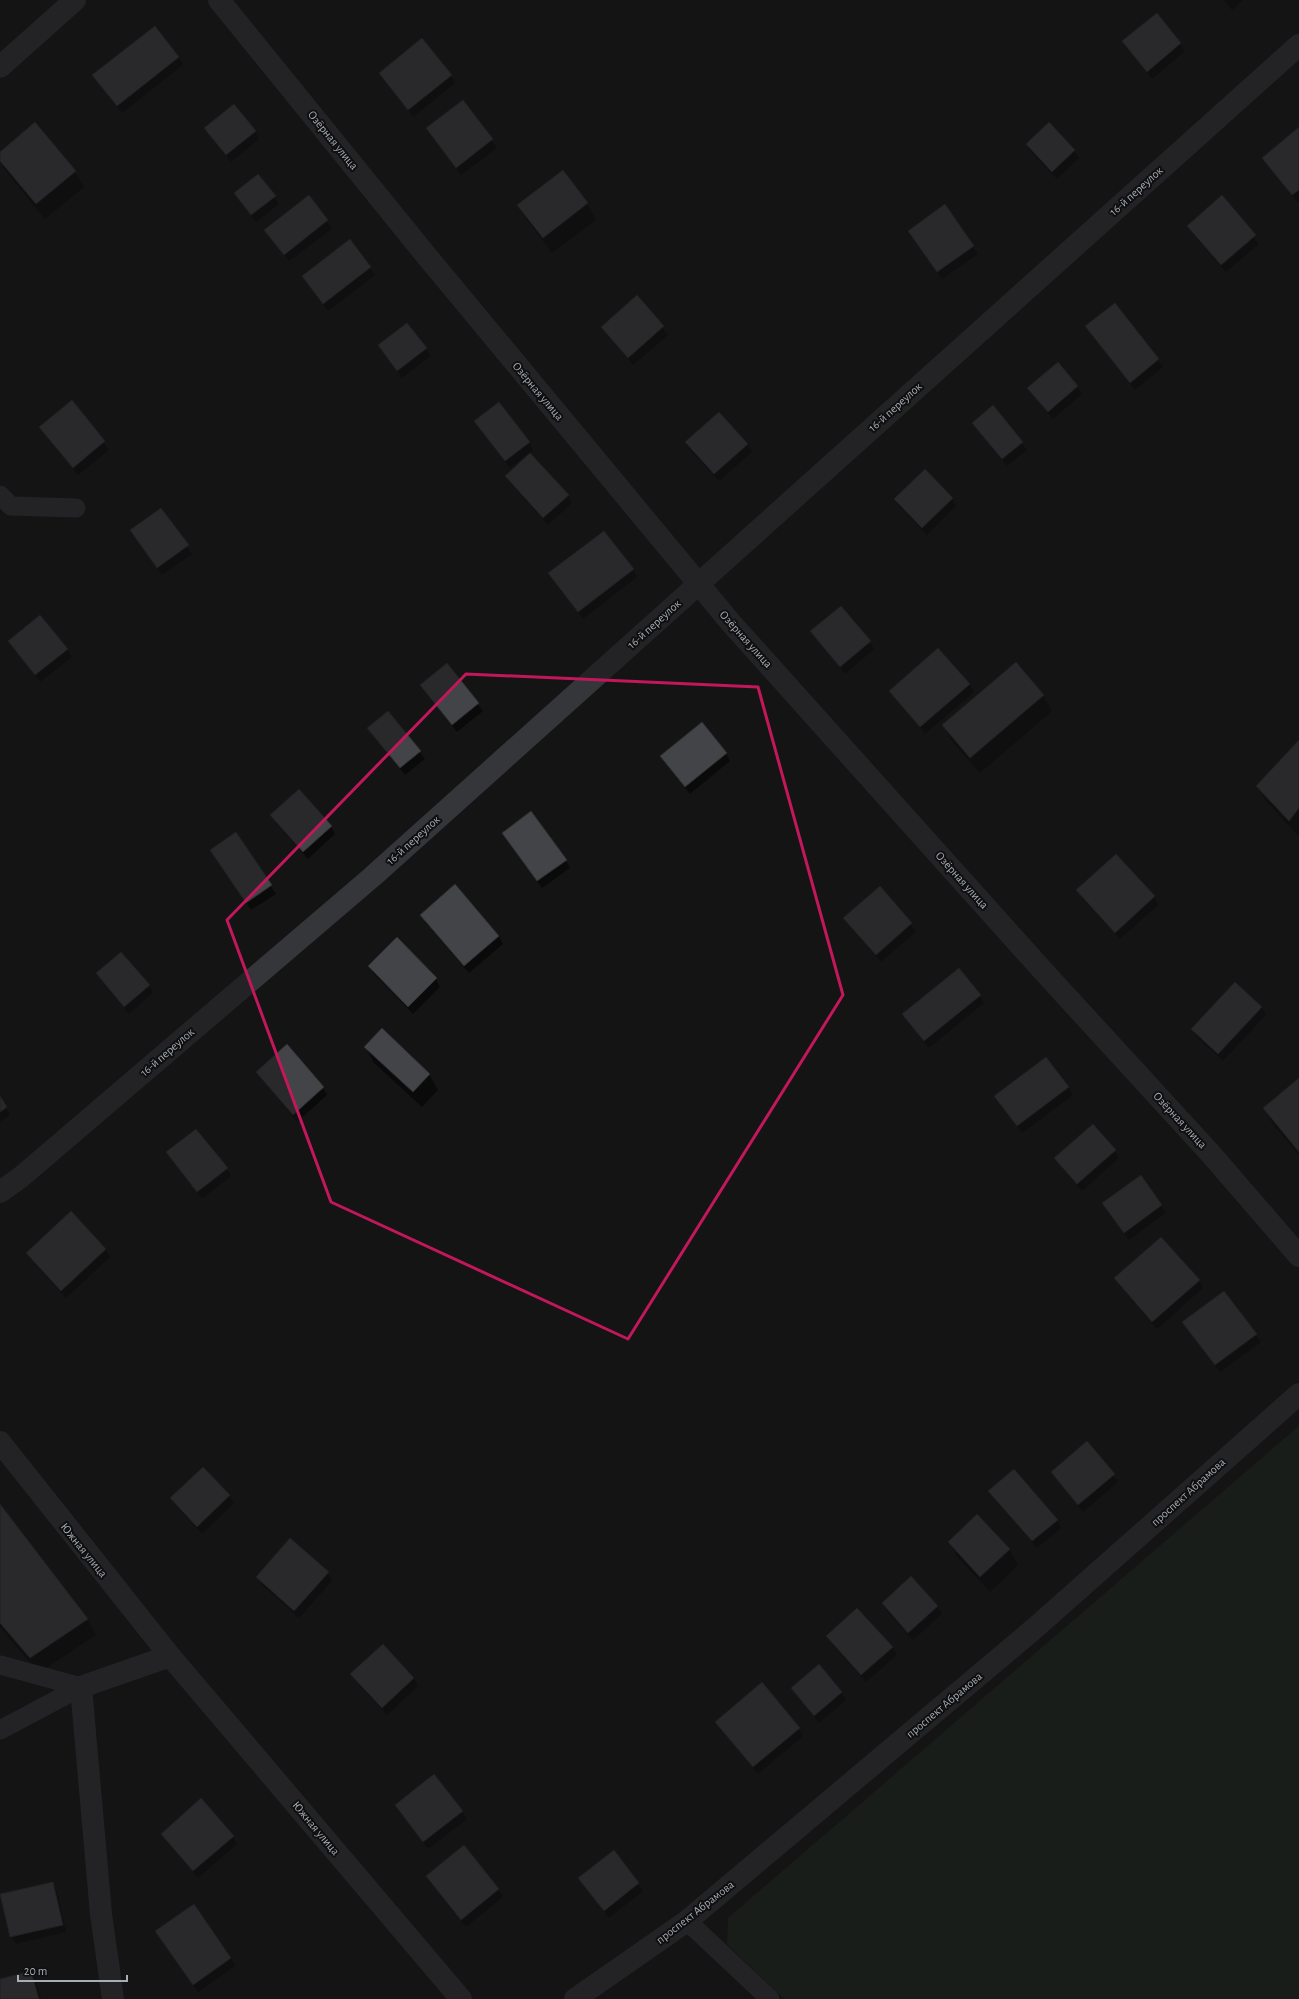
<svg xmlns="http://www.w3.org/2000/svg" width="1299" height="1999" viewBox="0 0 1299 1999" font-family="'Alegreya Sans',sans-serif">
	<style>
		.green { fill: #202820 }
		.shadow { fill: #0007 }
		.building { fill: #434448; stroke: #2e2e31 }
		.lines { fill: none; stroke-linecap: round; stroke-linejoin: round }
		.lane { stroke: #35363a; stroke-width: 19 }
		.street { stroke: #35363a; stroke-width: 22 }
		.marked { fill: none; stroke: #c2185b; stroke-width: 3; stroke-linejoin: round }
		.labels { text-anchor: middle; stroke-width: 4; stroke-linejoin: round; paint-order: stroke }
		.street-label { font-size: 12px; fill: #a6adb5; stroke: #0f0f10 }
	</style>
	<rect width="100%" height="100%" fill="#141415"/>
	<path class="green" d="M1299 1426V1999H784L727 1944 728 1918Z"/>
	<g class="shadow">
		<path d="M1223 0H1243L1232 10Z"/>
		<path d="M1157 15 1185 51 1152 79 1124 42Z"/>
		<path d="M179 57 183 65 122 113 93 75Z"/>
		<path d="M380 73 451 76 455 83 413 117Z"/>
		<path d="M463 101 497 148 461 175 427 128Z"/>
		<path d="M35 124 75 172 84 187 45 219 6 171 0 161V153Z"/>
		<path d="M1049 124 1074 151 1079 158 1057 179 1031 152 1027 144Z"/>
		<path d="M205 128 255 131 259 139 231 162Z"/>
		<path d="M1299 128V201L1297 202 1263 158Z"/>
		<path d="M562 172 587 204 596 220 552 253 528 221 518 205Z"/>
		<path d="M258 175 279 204 256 222 235 193Z"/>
		<path d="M308 197 332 229 289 261 265 230Z"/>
		<path d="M1222 197 1259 244 1226 272 1192 233 1188 226Z"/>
		<path d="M909 232 973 246 978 254 942 279Z"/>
		<path d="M350 240 375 275 328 311 303 276Z"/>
		<path d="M637 297 668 335 633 365 602 327Z"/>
		<path d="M1115 304 1163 367 1135 390 1086 327Z"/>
		<path d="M407 324 431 356 402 378 379 345Z"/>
		<path d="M1058 363 1082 394 1053 419 1028 388Z"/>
		<path d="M72 401 109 450 78 475 41 427Z"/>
		<path d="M993 407 1027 450 1007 466 973 423Z"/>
		<path d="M475 422 529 442 533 450 510 468Z"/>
		<path d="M686 443 747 444 752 452 719 481 690 450Z"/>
		<path d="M506 476 568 496 572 503 548 525 511 484Z"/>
		<path d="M895 499H952L956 506 927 535 900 507Z"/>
		<path d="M161 509 192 554 162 575 136 538Z"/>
		<path d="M633 569 637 577 583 619 554 581Z"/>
		<path d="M812 632 870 642 874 649 845 674Z"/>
		<path d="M9 641 67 649 72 657 40 682Z"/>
		<path d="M446 664 483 711 457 732 421 685Z"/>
		<path d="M969 684 974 692 925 734 891 691Z"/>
		<path d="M1043 696 1052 711 980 773 952 741 943 725Z"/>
		<path d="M388 712 425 759 405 775 368 728Z"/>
		<path d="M1299 742V835L1298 836 1267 802 1258 786Z"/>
		<path d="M726 753 730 761 690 794 661 756Z"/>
		<path d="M272 815 331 827 335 834 308 859 276 823Z"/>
		<path d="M503 833 566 860 570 868 542 888Z"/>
		<path d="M236 834 276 894 251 910 216 858Z"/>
		<path d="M1116 855 1154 897 1158 905 1120 939 1082 898 1077 890Z"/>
		<path d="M880 887 916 932 881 962 849 925 844 918Z"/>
		<path d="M421 915 499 936 503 944 469 973 425 922Z"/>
		<path d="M397 939 436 979 440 987 413 1014 374 974 369 966Z"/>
		<path d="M97 974 149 985 153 993 129 1014Z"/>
		<path d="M980 996 984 1003 929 1048 904 1014Z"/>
		<path d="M1262 1007 1266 1015 1223 1061 1197 1037 1193 1029Z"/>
		<path d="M365 1047 429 1074 438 1090 422 1107 374 1063Z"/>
		<path d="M257 1072 323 1088 327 1095 297 1122Z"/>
		<path d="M1299 1079V1155L1273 1124 1264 1108Z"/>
		<path d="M1068 1087 1073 1095 1022 1133 995 1096Z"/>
		<path d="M0 1098 10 1115 0 1122Z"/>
		<path d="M1115 1151 1119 1158 1082 1191 1055 1159Z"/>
		<path d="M167 1153 227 1169 231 1176 202 1199Z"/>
		<path d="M1141 1177 1166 1213 1129 1240 1103 1204Z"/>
		<path d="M105 1249 110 1257 66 1298 32 1261 27 1254Z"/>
		<path d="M1115 1278 1199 1280 1203 1288 1157 1329 1120 1286Z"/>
		<path d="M1224 1292 1261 1342 1220 1372 1183 1322Z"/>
		<path d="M1087 1443 1118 1482 1083 1512 1052 1472Z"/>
		<path d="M203 1468 229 1496 234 1503 202 1534 176 1506 171 1498Z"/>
		<path d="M990 1491 1057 1520 1061 1528 1037 1548 994 1498Z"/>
		<path d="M0 1505 87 1619 96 1635 39 1673 0 1627Z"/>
		<path d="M949 1542 1009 1549 1018 1565 990 1592 958 1558Z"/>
		<path d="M328 1573 332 1581 299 1618 262 1585 258 1577Z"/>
		<path d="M883 1603 937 1606 942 1614 913 1640 887 1611Z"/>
		<path d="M827 1636 892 1647 897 1655 866 1682 832 1644Z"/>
		<path d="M383 1645 414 1678 418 1686 387 1715 356 1682 352 1674Z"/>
		<path d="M792 1689 841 1693 846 1700 819 1723Z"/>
		<path d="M716 1722 799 1729 803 1736 758 1774Z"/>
		<path d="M396 1805 462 1811 467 1819 428 1849Z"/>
		<path d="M162 1834 233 1837 237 1844 198 1878 167 1841Z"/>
		<path d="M614 1852 643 1891 609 1918 579 1878Z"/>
		<path d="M427 1877 498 1889 503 1897 466 1927Z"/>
		<path d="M53 1883 57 1891 66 1932 16 1944 11 1936Z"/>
		<path d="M161 1938 231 1958 235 1966 198 1992Z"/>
		<path d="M31 1972 35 1979 41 1999H0V1980Z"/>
	</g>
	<g class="building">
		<path d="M1157 13 1181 43 1147 72 1122 41Z"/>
		<path d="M155 26 179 57 117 106 92 75Z"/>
		<path d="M422 38 452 75 408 110 379 73Z"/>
		<path d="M463 100 493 139 456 168 426 128Z"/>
		<path d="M234 104 256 131 226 155 204 128Z"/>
		<path d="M35 122 76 171 36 204 0 161V152Z"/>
		<path d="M1049 122 1075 150 1052 172 1026 144Z"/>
		<path d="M1299 127V190L1292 195 1262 158Z"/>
		<path d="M563 170 588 203 543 238 517 205Z"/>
		<path d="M258 174 276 196 251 215 234 193Z"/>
		<path d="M309 195 328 220 284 255 264 230Z"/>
		<path d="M1222 195 1256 235 1221 265 1187 226Z"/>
		<path d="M945 204 974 246 937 272 908 231Z"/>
		<path d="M350 239 371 267 323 304 302 276Z"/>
		<path d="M637 295 664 326 628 358 601 327Z"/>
		<path d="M1115 303 1159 359 1130 383 1085 326Z"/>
		<path d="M407 323 427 348 397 371 378 345Z"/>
		<path d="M1058 362 1078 386 1048 412 1027 388Z"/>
		<path d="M72 400 105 441 73 468 39 427Z"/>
		<path d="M499 402 530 442 505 461 474 421Z"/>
		<path d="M993 405 1023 442 1002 459 972 423Z"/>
		<path d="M719 412 748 444 714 474 685 442Z"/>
		<path d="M530 453 569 495 543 518 505 476Z"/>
		<path d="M925 469 953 498 922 528 894 499Z"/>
		<path d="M161 508 189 545 157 568 130 530Z"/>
		<path d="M604 531 634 569 578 612 548 573Z"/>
		<path d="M841 606 871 641 840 667 810 631Z"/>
		<path d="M40 615 68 649 35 675 8 641Z"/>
		<path d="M938 648 970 684 920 727 889 691Z"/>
		<path d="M1016 662 1044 695 970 758 942 725Z"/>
		<path d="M447 663 479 703 452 725 420 685Z"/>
		<path d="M388 711 421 751 400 768 367 728Z"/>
		<path d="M702 722 727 753 685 787 660 756Z"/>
		<path d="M1299 740V808L1289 821 1256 786Z"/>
		<path d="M299 789 332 826 303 852 270 815Z"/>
		<path d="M531 811 567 860 537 881 502 833Z"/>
		<path d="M236 832 272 885 246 903 210 850Z"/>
		<path d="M1116 854 1155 896 1115 933 1076 890Z"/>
		<path d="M455 884 499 936 464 966 420 915Z"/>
		<path d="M880 886 912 923 876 955 843 918Z"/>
		<path d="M397 937 437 978 408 1007 368 966Z"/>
		<path d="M121 952 150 985 124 1007 96 973Z"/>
		<path d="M959 968 981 995 924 1041 902 1014Z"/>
		<path d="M1235 982 1262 1007 1218 1054 1191 1029Z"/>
		<path d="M382 1028 430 1074 413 1092 364 1047Z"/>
		<path d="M287 1044 324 1087 293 1115 256 1072Z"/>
		<path d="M1046 1057 1069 1087 1017 1126 994 1096Z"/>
		<path d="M1299 1078V1152L1263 1108Z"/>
		<path d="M0 1096 7 1107 0 1112Z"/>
		<path d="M1093 1124 1116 1150 1077 1184 1054 1158Z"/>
		<path d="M196 1129 228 1168 197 1192 166 1152Z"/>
		<path d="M1141 1175 1162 1205 1124 1233 1102 1203Z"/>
		<path d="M71 1211 106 1249 61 1291 26 1253Z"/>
		<path d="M1161 1237 1200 1280 1152 1322 1114 1278Z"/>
		<path d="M1224 1291 1257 1334 1215 1365 1182 1322Z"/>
		<path d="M1087 1441 1115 1474 1078 1505 1051 1472Z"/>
		<path d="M203 1467 230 1495 197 1527 170 1498Z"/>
		<path d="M1014 1469 1058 1520 1032 1541 988 1491Z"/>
		<path d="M0 1504 88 1619 30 1658 0 1623Z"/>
		<path d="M977 1514 1010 1549 980 1577 948 1542Z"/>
		<path d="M290 1538 329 1572 294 1611 256 1577Z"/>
		<path d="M911 1576 938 1606 908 1633 882 1603Z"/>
		<path d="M857 1608 893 1647 861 1675 826 1636Z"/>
		<path d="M383 1644 414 1678 382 1708 350 1674Z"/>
		<path d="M819 1664 842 1692 814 1716 791 1688Z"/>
		<path d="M762 1682 800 1728 753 1767 715 1722Z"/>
		<path d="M434 1774 463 1811 423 1842 395 1805Z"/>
		<path d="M201 1798 234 1836 193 1871 161 1834Z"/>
		<path d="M464 1845 499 1889 461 1920 426 1876Z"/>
		<path d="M614 1850 639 1883 604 1911 578 1878Z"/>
		<path d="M53 1882 63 1925 10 1937 0 1894Z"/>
		<path d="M194 1904 231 1958 193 1985 155 1931Z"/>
		<path d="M31 1971 39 1999H0V1979Z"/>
	</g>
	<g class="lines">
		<g class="lane">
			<path d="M0 495 11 506 76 508"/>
			<path d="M0 1665 81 1687 0 1730"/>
			<path d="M687 1921 770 1999"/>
		</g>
		<g class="street">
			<path d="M219 0 425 254 731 623 1045 973 1210 1153 1299 1256"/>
			<path d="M0 67 75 0"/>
			<path d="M0 1192 21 1177 372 877 1299 45"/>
			<path d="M0 1442 170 1656 461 1999"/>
			<path d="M113 1999 101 1914 81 1687 170 1656"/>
			<path d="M575 1999 687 1921 1035 1628 1299 1394"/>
		</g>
	</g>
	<path d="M0 0H1299V1999H0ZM466 674 758 687 843 995 628 1339 331 1202 227 920Z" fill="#141415" fill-opacity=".55" fill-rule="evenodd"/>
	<path class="marked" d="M466 674 758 687 843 995 628 1339 331 1202 227 920Z"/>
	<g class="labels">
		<g class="street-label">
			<text transform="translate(333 140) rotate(51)" y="4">Озёрная улица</text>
			<text transform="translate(1136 191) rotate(-42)" y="4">16-й переулок</text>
			<text transform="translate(538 391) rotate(50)" y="4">Озёрная улица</text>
			<text transform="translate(895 407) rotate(-42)" y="4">16-й переулок</text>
			<text transform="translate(654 624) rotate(-42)" y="4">16-й переулок</text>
			<text transform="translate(746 639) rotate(48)" y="4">Озёрная улица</text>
			<text transform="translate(413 840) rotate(-42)" y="4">16-й переулок</text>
			<text transform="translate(962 880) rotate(48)" y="4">Озёрная улица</text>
			<text transform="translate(167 1052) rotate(-41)" y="4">16-й переулок</text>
			<text transform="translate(1180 1120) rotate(47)" y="4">Озёрная улица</text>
			<text transform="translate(1188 1492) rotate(-42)" y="4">проспект Абрамова</text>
			<text transform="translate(84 1550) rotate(51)" y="4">Южная улица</text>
			<text transform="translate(944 1705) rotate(-40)" y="4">проспект Абрамова</text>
			<text transform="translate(316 1828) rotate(50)" y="4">Южная улица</text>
			<text transform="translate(695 1912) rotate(-38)" y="4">проспект Абрамова</text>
		</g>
	</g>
	<path d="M18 1975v6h109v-6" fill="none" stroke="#a6adb5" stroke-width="2"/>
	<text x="24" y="1975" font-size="12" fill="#a6adb5" stroke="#0f0f10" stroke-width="3" paint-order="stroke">20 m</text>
</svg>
